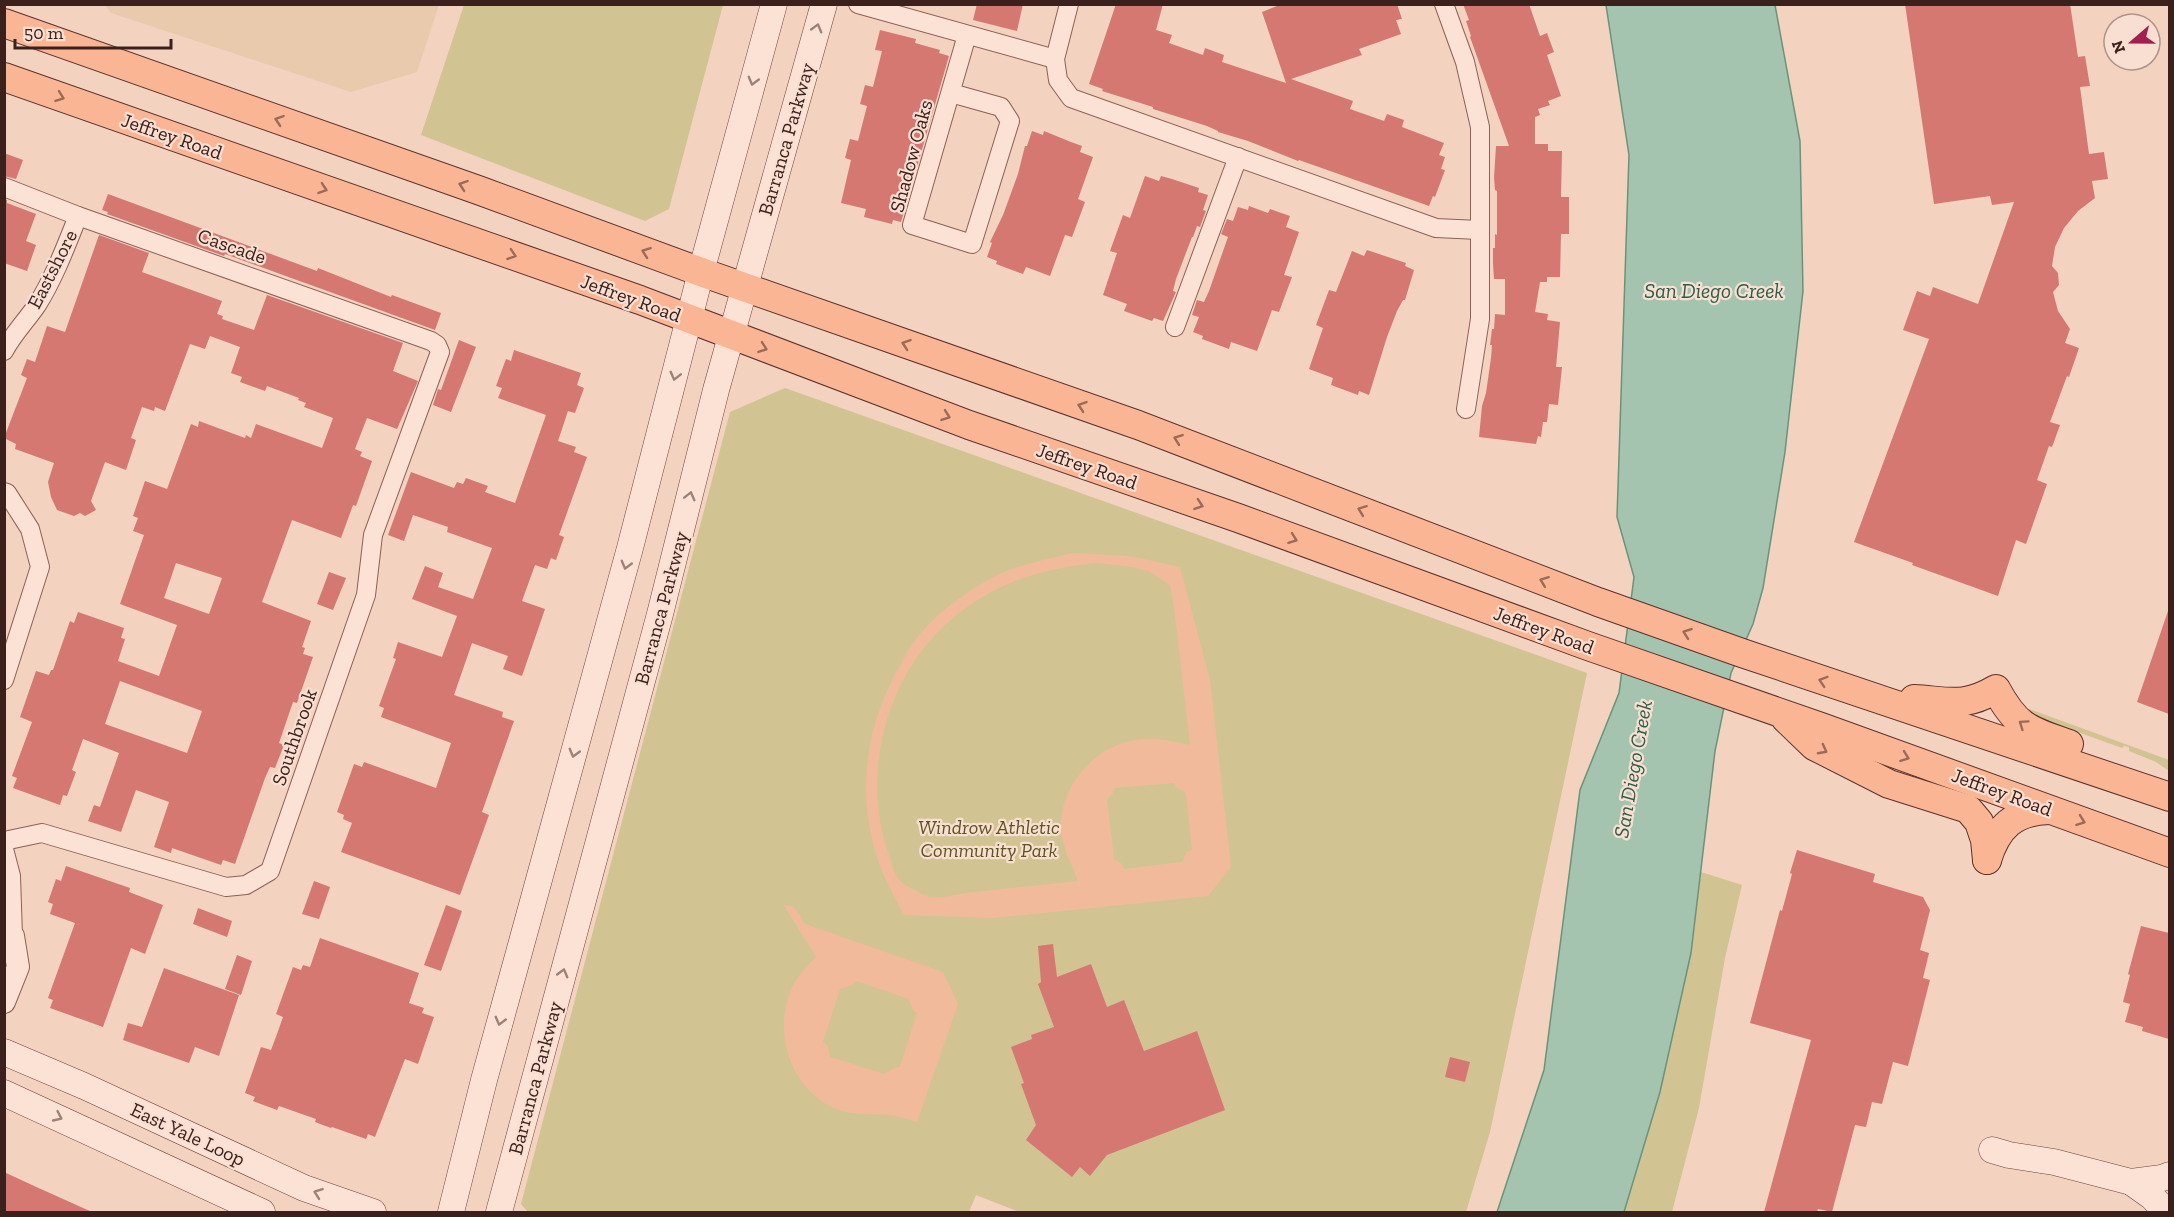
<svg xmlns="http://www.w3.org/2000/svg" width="2174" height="1217" viewBox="0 0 2174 1217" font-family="'Zilla Slab',serif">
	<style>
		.farmland { fill: #e9caad }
		.green { fill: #d2c393 }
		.sand { fill: #f1bb9b; fill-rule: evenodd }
		.water { fill: #a4c4af; stroke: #69947a; stroke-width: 1.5 }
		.building { fill: #d57872; fill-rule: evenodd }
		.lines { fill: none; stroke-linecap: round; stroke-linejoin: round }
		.minor-casing { stroke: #8e6056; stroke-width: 20 }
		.tertiary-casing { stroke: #8e6056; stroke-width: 24 }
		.secondary-casing { stroke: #704139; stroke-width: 27 }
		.primary-casing { stroke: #5b302b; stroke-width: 30 }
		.minor { stroke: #fce2d5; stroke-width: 18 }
		.tertiary { stroke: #fce2d5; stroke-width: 22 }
		.secondary { stroke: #fce2d5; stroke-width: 26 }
		.primary { stroke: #fab694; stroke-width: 28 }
		.oneway { stroke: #9c8178 }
		.oneway2 { stroke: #9b6b58 }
		.labels { text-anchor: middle; stroke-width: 4.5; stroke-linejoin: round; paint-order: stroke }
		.street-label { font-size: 20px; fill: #3c201c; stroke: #f9dfd1 }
		.park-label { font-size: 20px; font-style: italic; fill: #5b5420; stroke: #f9dfd1 }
		.water-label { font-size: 21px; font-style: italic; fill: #2a5d48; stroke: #f9dfd1 }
	</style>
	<rect width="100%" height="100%" fill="#f3d2c0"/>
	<path class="farmland" d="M105 5H439L417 72 351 92 111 13Z"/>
	<g class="green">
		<path d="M464 5H723L669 209 645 221 421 135Z"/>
		<path d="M785 388 1587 673 1490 1132 1466 1212H1019L976 1195 969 1212H528L521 1204 730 412Z"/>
		<path d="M2029 709 2169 760V771L2156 762 2129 751V747L2124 746 2122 748 2028 714Z"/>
		<path d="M1701 872 1742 885 1725 958 1699 1108 1672 1212H1624L1660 1092 1691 953Z"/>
	</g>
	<g class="sand">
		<path d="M1073 553 1130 556 1180 567 1210 680 1231 867 1208 896 993 918 904 915C891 891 878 867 872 839 858 779 869 721 899 667 904 660 907 650 913 643 932 617 961 595 990 579 1015 565 1045 560 1073 553ZM1095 563 1127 566 1149 571 1170 585 1174 607 1190 745C1174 742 1161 738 1144 739 1099 741 1060 783 1061 828 1062 848 1072 864 1078 881 1041 885 1003 889 965 893 955 895 939 899 929 897 925 896 920 893 917 891 893 881 895 872 887 849 863 775 884 685 940 630 983 587 1036 569 1095 563ZM1174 783 1177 788 1186 793 1192 850 1187 852 1182 862 1124 869 1122 864 1114 859 1107 799 1113 793 1115 788Z"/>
		<path d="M783 904 794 907 805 924 943 972 958 1004 917 1122C907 1119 896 1115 886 1115 867 1113 850 1116 832 1107 793 1088 775 1039 788 998 793 981 804 969 816 957ZM856 981 909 999 913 1010 917 1013 900 1067 894 1068 884 1074 830 1057 828 1046 823 1042 840 989 852 985Z"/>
	</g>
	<path class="water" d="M1606 5H1775L1800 141 1803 291 1785 452 1763 588 1753 624 1731 673 1715 751 1691 953 1660 1092 1624 1212H1497L1544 1070 1580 790 1619 693 1634 577 1617 517 1629 155Z"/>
	<g class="building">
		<path d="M977 4H1023L1017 31 973 20Z"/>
		<path d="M1116 4H1163L1156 30 1172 35 1169 43 1203 55 1205 48 1224 55 1222 62 1286 83 1262 12 1282 4H1397L1402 19 1396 20 1401 34 1359 49 1362 55 1291 79 1353 101 1350 109 1384 121 1387 114 1404 120 1402 127 1444 143 1439 155 1445 157 1441 169 1445 170 1435 197 1433 196 1429 206 1299 160 1298 161 1248 141 1218 132V131L1207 126 1153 109V107L1102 91 1103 89 1089 84Z"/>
		<path d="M1463 4H1529L1540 36 1547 33 1554 52 1547 55 1561 96 1548 101 1550 105 1538 109 1540 115 1535 117V144H1548V151H1562L1561 197H1569V234H1561L1560 277H1547V282H1540L1535 312 1548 314 1547 320 1560 322 1556 367H1562L1558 405 1549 404 1547 422H1543L1541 437 1538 436 1536 444 1479 437 1482 406 1486 393 1491 358 1492 345H1490L1492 329H1494L1495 314 1505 315V279H1494L1493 264V248H1495V234L1497 235V191L1495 190 1494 178 1496 146H1509L1470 37 1471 36 1466 21 1469 20Z"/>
		<path d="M1905 4H2070L2078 57 2085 56 2090 86 2080 87 2089 154 2104 152 2108 179 2092 181 2095 198 2078 211 2064 228 2055 247 2052 266 2058 273 2059 285 2053 292 2058 311 2070 329 2065 343 2079 348 2069 377 2067 376 2050 422 2060 425 2052 447 2049 446 2037 480 2047 484 2026 544 2016 540 1998 596 1912 565 1913 563 1854 542 1929 339 1903 330 1917 291 1930 296 1933 287 1978 304 2014 202 1992 205 1990 196 1934 204Z"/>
		<path d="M880 30 916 39 915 43 940 50 939 53 949 56 901 222 893 220 892 224 864 217 866 209 841 203 851 160 845 158 850 139 858 141 867 106 860 104 865 85 873 87 882 51 875 50Z"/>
		<path d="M1032 131 1043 135 1044 131 1071 142 1082 146 1080 152 1093 157 1078 199 1085 202 1072 237 1065 235 1050 276 1026 267 1023 274 996 264 997 261 987 257 992 243 990 242 1003 215 1018 174 1025 146H1027Z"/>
		<path d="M4 153 23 160 16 179 4 176Z"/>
		<path d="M1145 176 1159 181 1161 176 1172 179 1199 188 1198 192 1208 195 1203 210 1206 211 1200 227 1197 226 1193 237H1192L1176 279 1173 291 1176 292 1163 321 1154 318 1152 321 1124 311 1127 304 1103 295 1117 253 1110 251 1123 215 1130 218Z"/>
		<path d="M108 194 317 271 318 268 391 297 392 295 441 313 435 330 225 254 224 256 107 214 108 212 102 210Z"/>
		<path d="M4 199 7 200V203L36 214 26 241 36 245 27 271 4 263Z"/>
		<path d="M1249 206 1268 213 1270 209 1290 216 1286 227 1299 232 1284 275 1292 277 1279 312 1272 310 1257 351 1231 342 1229 349 1202 339 1203 336 1193 332 1199 317 1192 315 1197 300 1204 302 1209 291 1228 237 1221 234 1227 219 1233 221 1238 207 1248 210Z"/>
		<path d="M99 235 149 253 142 272 222 301 217 314 223 316 222 319 254 330 267 295 403 343 393 371 418 381 397 429 367 418 355 449 362 452 360 456 372 461 356 506 353 505 341 538 292 520 262 602 311 621 302 647 305 648 303 654 313 657 297 703 293 702 279 743 284 745 275 768 270 767 265 778 235 864 223 860 221 865 172 848 171 853 154 847 169 802 136 790 121 832 88 821 94 805 100 807 119 753 83 739 72 770 76 772 67 796 63 795 60 805 13 788 17 778 12 776 32 722 20 717 36 671 49 675 51 670H53L70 621 74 623 78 612 124 628 121 638 125 639 118 661 159 676 177 625 120 604 144 535 133 531 138 518 133 516 145 481 167 489 191 424 198 427 199 421 245 438 246 435 251 438 256 424 322 448 333 418 304 407 306 403 298 400 299 398 267 386 265 391 240 382 242 377 231 373 240 347 210 336 205 349 190 344 165 411 155 407 154 411 142 407 131 438 136 440 126 470 105 462 91 501 96 510 85 516 80 513 74 516 57 510 51 497 48 482 54 463 15 449 16 444 4 438 27 378 21 375 27 359 35 362 47 326 65 332ZM176 563 222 578 209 614 164 598ZM120 681 202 711 187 753 105 724Z"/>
		<path d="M1367 250 1406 263 1405 266 1414 270 1405 300H1403L1397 311 1387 337 1369 395 1359 391 1358 395 1331 385 1333 378 1309 369 1323 328 1316 325 1329 290 1336 292 1352 251 1364 256Z"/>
		<path d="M459 340 476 347 451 412 433 405 438 389 441 390Z"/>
		<path d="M514 350 581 373 577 385 584 388 575 413 568 411 558 441 576 447 574 452 587 457 559 535 564 537 556 560 551 558 547 569 535 565 522 601 545 609 522 676 503 669 508 656 472 643 454 695 503 712 502 717 514 721 482 812 489 815 460 895 341 852 352 823 343 819 344 815 337 812 354 764 362 767 364 762 436 788 451 743 381 717 384 708 379 706 396 659 393 658 398 642 442 657 457 616 412 599 425 566 443 573 438 587 473 599 492 548 447 532 448 527 413 515 404 541 388 535 411 472 454 488 457 482 463 484 466 478 488 486 485 492 515 503 546 415 498 398 502 388 496 386 506 359 511 361Z"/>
		<path d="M329 572 346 578 333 610 317 604Z"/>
		<path d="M2168 611 2169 612V714L2137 702Z"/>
		<path d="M1797 850 1875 874 1873 882 1923 897 1930 910 1920 950 1929 953 1923 978 1930 980 1908 1066 1893 1062 1882 1104 1872 1102 1866 1127 1855 1125 1832 1212 1818 1209 1817 1212H1764L1811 1040 1750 1023 1780 910 1782 911 1792 874 1790 873Z"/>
		<path d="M66 866 130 888 129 892 163 905 145 954 131 948 103 1027 50 1008 53 1000 48 998 75 923 50 914 53 904 48 902 56 879 61 881Z"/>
		<path d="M314 881 330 887 319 919 302 914Z"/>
		<path d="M446 905 462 911 441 971 424 965Z"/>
		<path d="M198 908 232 921 227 937 193 924Z"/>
		<path d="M2141 926 2169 933V1039L2142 1031 2143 1027 2125 1022 2130 1004 2123 1002 2130 975 2128 974Z"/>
		<path d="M320 938 419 973 409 1003 424 1008 422 1013 434 1017 418 1064 405 1059 375 1137 368 1134 366 1139 332 1127 331 1128 315 1122 316 1119 279 1106 277 1110 253 1101 255 1097 245 1093 261 1047 271 1050 277 1034 283 1017 276 1014 293 967 301 970 303 965 310 967Z"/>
		<path d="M1053 944 1057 977 1091 964 1107 1007 1124 1000 1144 1051 1197 1031 1225 1110 1107 1155 1090 1176 1080 1167 1072 1177 1026 1140 1036 1125 1021 1084 1024 1083 1011 1047 1032 1039 1031 1035 1054 1027 1038 984 1041 982 1038 946Z"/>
		<path d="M237 955 252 961 241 995 225 989Z"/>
		<path d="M164 968 239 995 219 1056 195 1047 189 1063 123 1040 128 1023 142 1027Z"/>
		<path d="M1450 1057 1470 1062 1465 1082 1445 1077Z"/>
		<path d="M4 1172 32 1185 92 1212H4Z"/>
	</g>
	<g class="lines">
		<defs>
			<g id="minor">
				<path d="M858 4 1055 59"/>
				<path d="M1069 4 1055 59 1058 80 1071 98 1436 228 1479 230"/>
				<path d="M1444 4 1465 62 1480 127V319L1466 409"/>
				<path d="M951 93 1001 107 1010 121 972 244 912 225 967 35"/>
				<path d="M4 187 78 216 431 341 437 345 440 352 373 535 366 595 270 871 246 885 226 887 42 833 4 841"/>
				<path d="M1175 327 1238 157"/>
				<path d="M4 351C13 334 26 321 37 305 54 278 66 246 78 216"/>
				<path d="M4 492 7 493 30 529 40 567 4 680"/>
				<path d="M4 849 11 876 13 936"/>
			</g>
			<path id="tertiary" d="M4 1002 18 967 13 936"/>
			<g id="secondary">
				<path d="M4 1052 84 1086 304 1188 373 1212"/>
				<path d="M4 1093 262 1212"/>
				<path d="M1992 1150 2009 1155 2054 1162 2131 1182"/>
				<path d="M451 1212 484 1080 630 548 701 272 774 4"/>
				<path d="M499 1212 660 614 716 390 824 4"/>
				<path d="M2167 1212 2152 1197 2131 1182 2162 1178 2170 1175"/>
			</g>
			<g id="primary">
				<path d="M4 23 478 190 701 272 1138 425 1598 602 1742 653 2170 797"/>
				<path d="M4 77 640 300 969 425 1238 518 1588 646 1821 727 2170 853"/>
				<path d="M1914 699C1949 701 1964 708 1996 689 2017 728 2029 730 2069 744"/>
				<path d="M1786 719 1814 746 1889 784 1968 809 1979 822 1985 840 1987 860"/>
				<path d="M1987 860C1997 827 2014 811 2049 810"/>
			</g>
		</defs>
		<use href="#minor" class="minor-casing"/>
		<use href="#tertiary" class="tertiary-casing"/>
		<use href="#secondary" class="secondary-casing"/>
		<use href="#primary" class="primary-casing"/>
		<use href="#minor" class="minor"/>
		<use href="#tertiary" class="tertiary"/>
		<use href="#secondary" class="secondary"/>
		<use href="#primary" class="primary"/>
	</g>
	<defs><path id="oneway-chevron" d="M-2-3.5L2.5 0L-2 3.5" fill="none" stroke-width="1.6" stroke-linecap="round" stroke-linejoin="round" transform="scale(1.5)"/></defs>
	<g class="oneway">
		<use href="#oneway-chevron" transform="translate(817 28) rotate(-74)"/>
		<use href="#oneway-chevron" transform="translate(753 81) rotate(105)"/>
		<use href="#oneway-chevron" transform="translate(675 376) rotate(104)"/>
		<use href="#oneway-chevron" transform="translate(690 496) rotate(-76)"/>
		<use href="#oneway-chevron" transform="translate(626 565) rotate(105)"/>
		<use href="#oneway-chevron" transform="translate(574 753) rotate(105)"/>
		<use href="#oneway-chevron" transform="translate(563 973) rotate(-75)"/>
		<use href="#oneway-chevron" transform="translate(500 1021) rotate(105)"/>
		<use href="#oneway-chevron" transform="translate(58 1117) rotate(25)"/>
		<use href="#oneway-chevron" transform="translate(318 1193) rotate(-160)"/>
	</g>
	<g class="oneway2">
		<use href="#oneway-chevron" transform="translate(60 97) rotate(20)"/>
		<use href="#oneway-chevron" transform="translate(279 120) rotate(-161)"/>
		<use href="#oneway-chevron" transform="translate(463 185) rotate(-161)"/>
		<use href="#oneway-chevron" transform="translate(323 189) rotate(19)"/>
		<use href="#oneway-chevron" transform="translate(646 252) rotate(-160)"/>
		<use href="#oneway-chevron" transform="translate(512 255) rotate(19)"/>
		<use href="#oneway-chevron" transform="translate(906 344) rotate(-161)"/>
		<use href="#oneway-chevron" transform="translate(763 348) rotate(20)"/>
		<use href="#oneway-chevron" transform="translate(1082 406) rotate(-161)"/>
		<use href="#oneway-chevron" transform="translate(946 416) rotate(20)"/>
		<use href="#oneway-chevron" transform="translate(1178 439) rotate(-160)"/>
		<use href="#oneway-chevron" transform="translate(1199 505) rotate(19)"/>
		<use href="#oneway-chevron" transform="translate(1362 510) rotate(-159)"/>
		<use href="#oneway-chevron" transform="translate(1293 539) rotate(20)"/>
		<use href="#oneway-chevron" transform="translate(1544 581) rotate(-159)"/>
		<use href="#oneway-chevron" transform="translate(1687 633) rotate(-160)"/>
		<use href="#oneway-chevron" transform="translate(1823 681) rotate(-162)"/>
		<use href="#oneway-chevron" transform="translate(2023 724) rotate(-145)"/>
		<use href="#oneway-chevron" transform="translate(1823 750) rotate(28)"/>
		<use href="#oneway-chevron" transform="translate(1905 757) rotate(20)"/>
		<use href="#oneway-chevron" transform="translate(2081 821) rotate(20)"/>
	</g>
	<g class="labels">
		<g class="street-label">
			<text transform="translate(172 136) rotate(19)" y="7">Jeffrey Road</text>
			<text transform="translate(786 139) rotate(-74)" y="7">Barranca Parkway</text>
			<text transform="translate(911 156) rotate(-75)" y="7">Shadow Oaks</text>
			<text transform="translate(232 246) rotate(19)" y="7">Cascade</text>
			<text transform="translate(52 269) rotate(-63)" y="7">Eastshore</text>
			<text transform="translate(631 298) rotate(20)" y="7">Jeffrey Road</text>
			<text transform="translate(1087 466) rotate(19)" y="7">Jeffrey Road</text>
			<text transform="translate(661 608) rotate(-75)" y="7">Barranca Parkway</text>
			<text transform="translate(1544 630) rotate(20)" y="7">Jeffrey Road</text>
			<text transform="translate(294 737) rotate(-71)" y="7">Southbrook</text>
			<text transform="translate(2002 792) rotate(20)" y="7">Jeffrey Road</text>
			<text transform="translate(535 1078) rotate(-75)" y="7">Barranca Parkway</text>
			<text transform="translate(188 1134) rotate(25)" y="7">East Yale Loop</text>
		</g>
		<g class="park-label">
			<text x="989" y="834">Windrow Athletic<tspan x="989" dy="23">Community Park</tspan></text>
		</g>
		<g class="water-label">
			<text x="1714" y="298">San Diego Creek</text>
			<text transform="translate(1633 769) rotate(-80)" y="7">San Diego Creek</text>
		</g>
	</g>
	<rect width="2174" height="1217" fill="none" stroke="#3c201c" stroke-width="12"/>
	<g transform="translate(2132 42) rotate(250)"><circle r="28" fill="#f9dfd1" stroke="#ad9389" stroke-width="1.5"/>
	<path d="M0-4.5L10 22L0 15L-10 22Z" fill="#a31f50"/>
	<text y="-9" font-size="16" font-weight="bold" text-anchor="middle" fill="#3c201c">N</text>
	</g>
	<path d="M15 39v9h156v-9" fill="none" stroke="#3c201c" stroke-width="3"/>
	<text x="24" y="39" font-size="18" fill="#3c201c" stroke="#f9dfd1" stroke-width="4.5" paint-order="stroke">50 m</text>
</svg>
